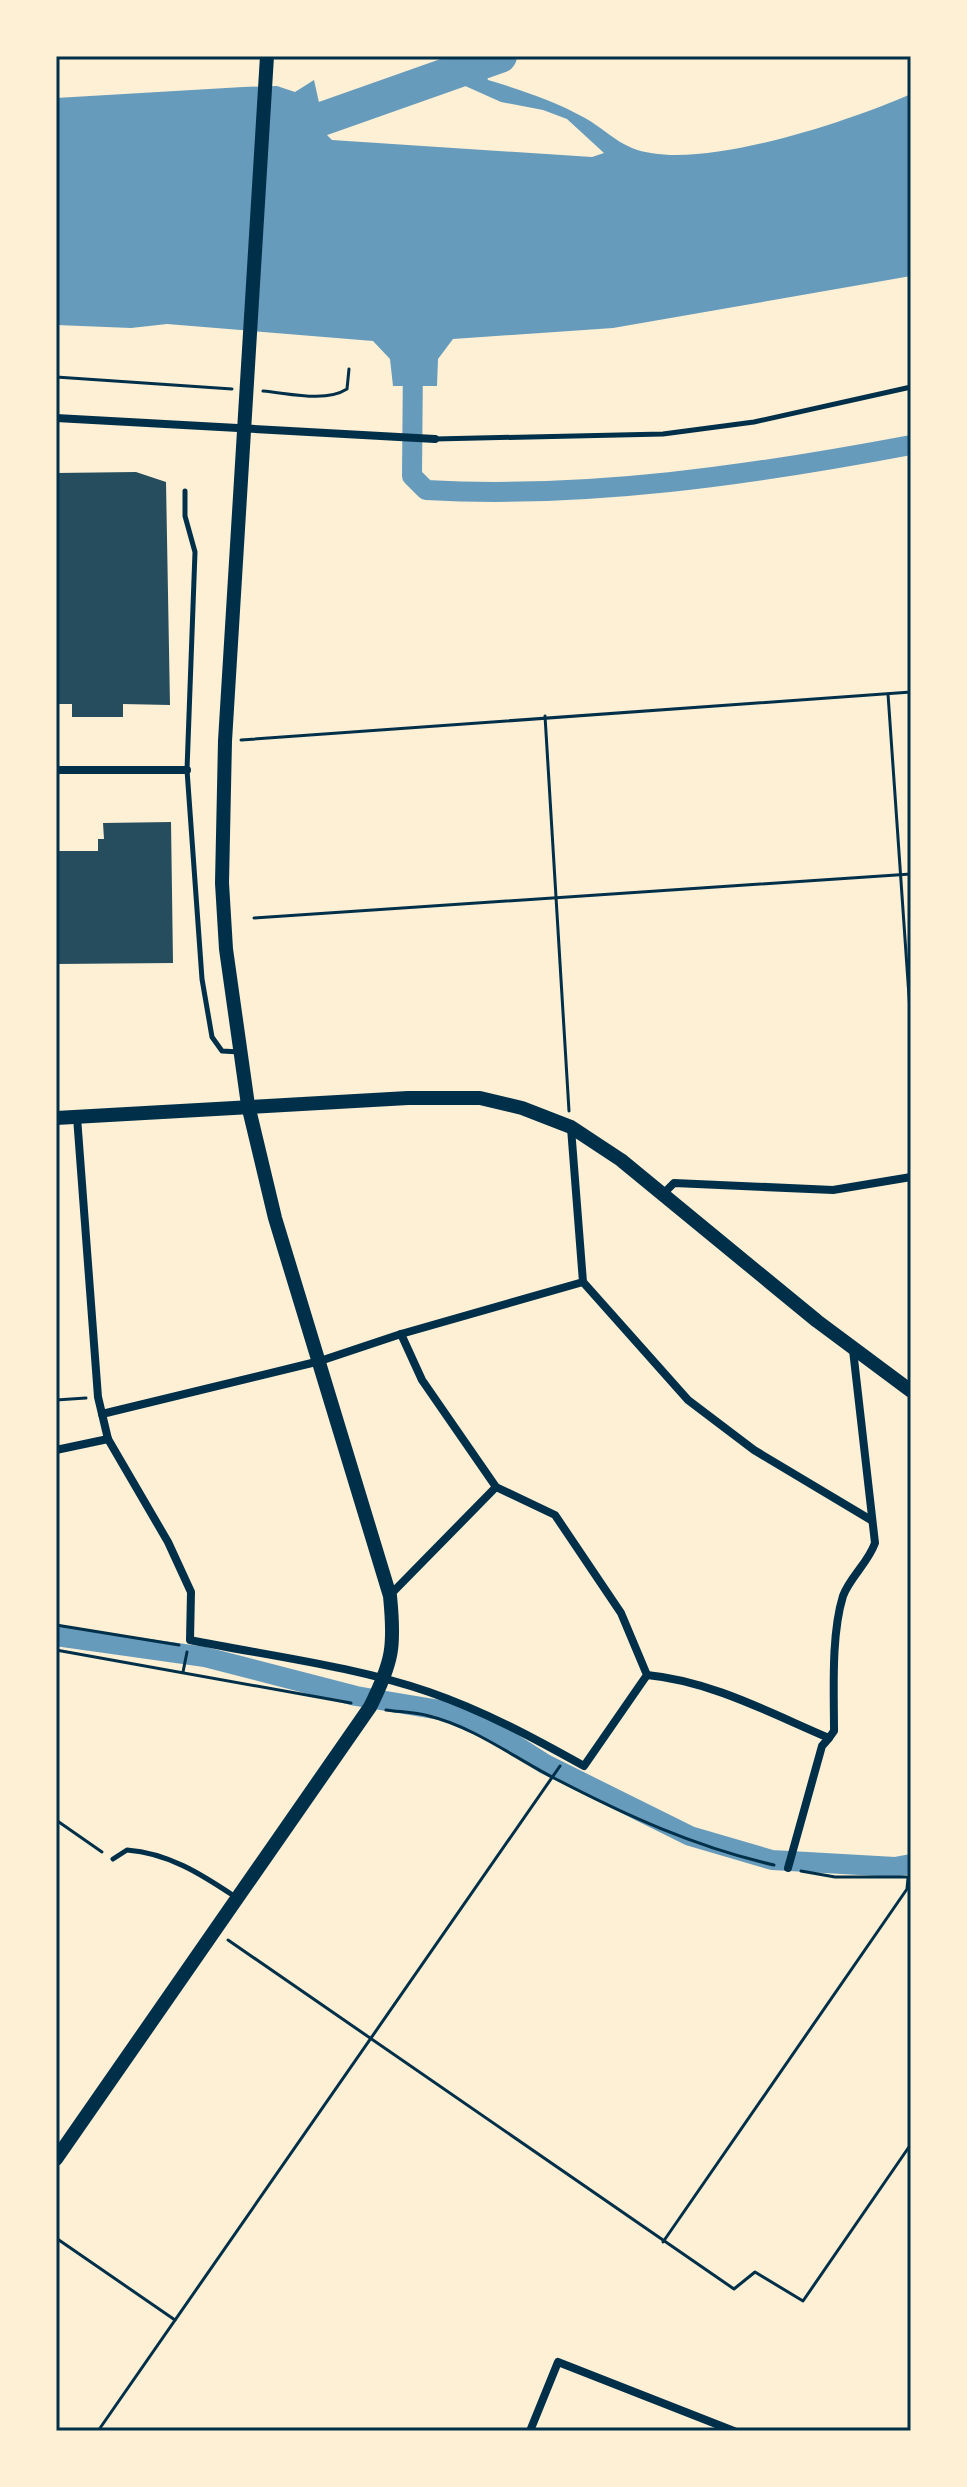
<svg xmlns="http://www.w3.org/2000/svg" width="967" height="2487" viewBox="0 0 967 2487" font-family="'Crimson Pro',serif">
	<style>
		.water { fill: #669bbc }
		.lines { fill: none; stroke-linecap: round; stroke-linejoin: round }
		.canal { stroke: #669bbc; stroke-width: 20 }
		.river { stroke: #669bbc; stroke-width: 34 }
		.building { fill: #264d5e }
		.path { stroke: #003049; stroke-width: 3 }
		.service { stroke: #003049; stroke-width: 5 }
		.minor { stroke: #003049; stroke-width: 8 }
		.tertiary { stroke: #003049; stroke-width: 14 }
		.neatline { fill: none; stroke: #003049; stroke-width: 3 }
	</style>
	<rect width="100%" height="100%" fill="#fdf0d5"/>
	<path class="water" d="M486 75 488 80C521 90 555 101 585 118 601 127 615 141 632 148 696 174 849 121 911 94V276L613 328 453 339 438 359 437 386H393L390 359 373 341 167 324 131 328 56 325V98L243 87 277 86 295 92 314 80 326 134 332 140 592 157 604 153 567 119 543 110 501 102 463 85Z"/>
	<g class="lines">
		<g class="canal">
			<path d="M413 360 412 476 426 490C587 499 752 475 911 445"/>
			<path d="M56 1636 205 1657 356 1696 446 1711 498 1734 545 1764 690 1836 772 1860 895 1867 911 1864"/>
		</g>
		<path class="river" d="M282 133 500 56"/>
	</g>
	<g class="building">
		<path d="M136 472 166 482 170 705 123 704V717H72V704H56V473Z"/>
		<path d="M171 822 173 963 56 964V851H98V839H104L103 823Z"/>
	</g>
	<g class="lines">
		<g class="path">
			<path d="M56 377 232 389"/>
			<path d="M263 391C288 393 325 403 347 389L349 369"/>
			<path d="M888 694 911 1025"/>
			<path d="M545 716 569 1111"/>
			<path d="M241 740 911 692"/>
			<path d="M254 918 911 874"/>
			<path d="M56 1400 86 1398"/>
			<path d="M56 1625 179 1645"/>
			<path d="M56 1650 351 1703"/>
			<path d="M183 1672 187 1652"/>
			<path d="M386 1710C400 1712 415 1712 429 1716 474 1727 513 1757 554 1778 625 1815 695 1847 774 1865"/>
			<path d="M56 1820 102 1852"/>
			<path d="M801 1871 835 1877H911"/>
			<path d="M228 1940 734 2289 755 2272 803 2301 911 2144"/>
			<path d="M56 2238 175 2320"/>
			<path d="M663 2242 907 1889 908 1878"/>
			<path d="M98 2431 560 1766"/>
		</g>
		<g class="service">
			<path d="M435 439 663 434 754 422 911 387"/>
			<path d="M185 491V516L195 552 187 770 202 979 212 1037 222 1051 240 1052"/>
			<path d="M113 1859 127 1850C168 1853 201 1874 234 1896"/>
		</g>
		<g class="minor">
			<path d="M56 418 435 439"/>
			<path d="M56 770H187"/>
			<path d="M77 1117 98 1397 108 1439 168 1542 191 1592 190 1640C269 1656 353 1666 429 1692 484 1711 534 1738 584 1766L647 1675 621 1613 555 1515 496 1487 422 1380 401 1334"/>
			<path d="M571 1128 583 1282 688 1400 754 1450 871 1520"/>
			<path d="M664 1193 674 1183 833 1190 911 1177"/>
			<path d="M102 1414 320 1361 401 1334 583 1282"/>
			<path d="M56 1450 108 1439"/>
			<path d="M390 1595 496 1487"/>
			<path d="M647 1675C711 1681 770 1713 829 1738L822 1746 788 1868"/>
			<path d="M829 1738 834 1731C834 1690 831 1635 843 1596 850 1577 868 1563 875 1543L853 1350"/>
			<path d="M530 2431 558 2362 734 2431"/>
		</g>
		<g class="tertiary">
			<path d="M56 1118 408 1098H480L522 1108 571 1127 621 1160 817 1321 911 1391"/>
			<path d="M56 2159 370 1707C393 1661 395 1646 390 1596L275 1218 248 1105 226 949 222 883 225 741 267 56"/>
		</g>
	</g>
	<rect width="967" height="2487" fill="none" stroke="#fdf0d5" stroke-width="116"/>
	<rect x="58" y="58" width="851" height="2371" class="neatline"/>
</svg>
